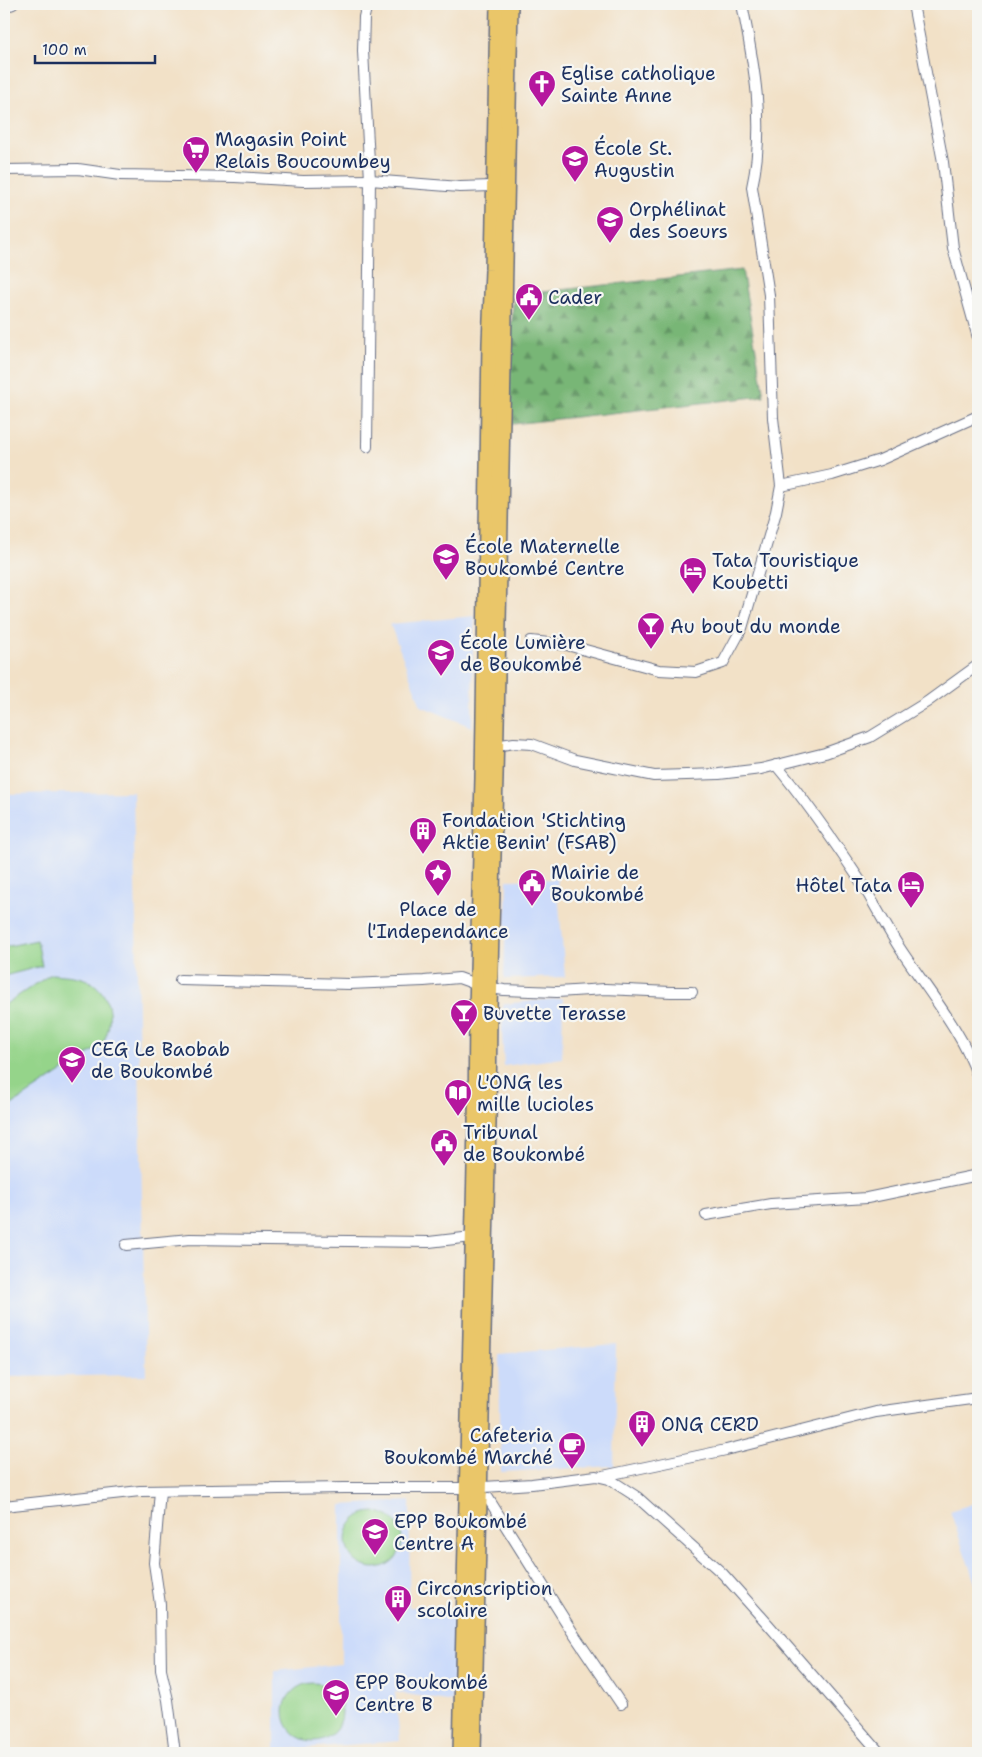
<svg xmlns="http://www.w3.org/2000/svg" width="982" height="1757" viewBox="0 0 982 1757" font-family="'Shantell Sans',sans-serif">
	<style>
		.built { fill: #ccdbfa }
		.green { fill: #95d48a; stroke: #588274 }
		.forest { fill: url(#forest-firs); stroke: #4a726a }
		.lines { fill: none; stroke-linecap: round; stroke-linejoin: round }
		.street-casing { stroke: #666d83; stroke-width: 12 }
		.primary-casing { stroke: #666d83; stroke-width: 18 }
		.street { stroke: #fff; stroke-width: 10 }
		.primary { stroke: #eac669; stroke-width: 15 }
		.labels { text-anchor: middle; stroke-width: 4.5; stroke-linejoin: round; paint-order: stroke }
		.poi-label { font-size: 19px; fill: #1b2f5e; stroke: #f6f6f2; text-anchor: start }
	</style>
	<defs>
		<pattern id="forest-firs" width="22" height="20" patternUnits="userSpaceOnUse" patternTransform="scale(1.25)"><rect width="22" height="20" fill="#78b676"/><path d="M5 1l3.5 6h-7zM16 11l3.5 6h-7z" fill="#629464"/></pattern>
	</defs>
	<rect width="100%" height="100%" fill="#f6f6f2"/>
	<filter id="ink" filterUnits="userSpaceOnUse"><feTurbulence type="fractalNoise" baseFrequency=".02" numOctaves="2"/><feDisplacementMap in="SourceGraphic" scale="10" xChannelSelector="R" yChannelSelector="G"/><feConvolveMatrix kernelMatrix="1 2 1 2 8 2 1 2 1" color-interpolation-filters="sRGB"/></filter>
	<filter id="wash" filterUnits="userSpaceOnUse"><feTurbulence type="fractalNoise" baseFrequency=".0096" numOctaves="4" result="noise"/><feDisplacementMap in="SourceGraphic" scale="20" xChannelSelector="R" yChannelSelector="G"/><feGaussianBlur stdDeviation="1.12" result="paint"/><feColorMatrix in="noise" values="0 0 0 0 0 0 0 0 0 0 0 0 0 0 0 0 0 1.4 0 .05"/><feComposite in="paint" operator="in"/></filter>
	<g filter="url(#wash)">
		<rect width="100%" height="100%" fill="#f2e1c7"/>
		<g class="built">
			<path d="M475 616 473 648 472 727 421 706 390 624Z"/>
			<path d="M133 792 146 1375 4 1377V794Z"/>
			<path d="M557 879 565 977 504 979 507 880Z"/>
			<path d="M563 998 562 1058 504 1066 502 1033 503 1004Z"/>
			<path d="M616 1344 614 1466 501 1472 499 1354Z"/>
			<path d="M410 1501 409 1607 457 1609 452 1702 395 1692 400 1741 275 1750V1671L341 1664V1505Z"/>
			<path d="M978 1502V1592L950 1511Z"/>
		</g>
		<g class="green">
			<path d="M37 940 42 966 4 976V947Z"/>
			<path d="M51 974C62 975 72 975 82 978 112 988 116 1022 101 1046L4 1110V1005Z"/>
			<circle cx="374" cy="1540" r="28"/>
			<circle cx="313" cy="1712" r="29"/>
		</g>
		<path class="forest" d="M742 270 764 396 504 425 514 293 523 294Z"/>
	</g>
	<g filter="url(#ink)">
		<g class="lines">
			<defs>
				<g id="street">
					<path d="M367 4 364 17 363 51 370 180 367 447"/>
					<path d="M913 4 943 162 953 248 978 338"/>
					<path d="M4 7 13 4"/>
					<path d="M4 170 78 169 120 175 235 177 303 181 370 180 460 187 493 186"/>
					<path d="M781 486 832 475 880 460 978 416"/>
					<path d="M531 641 567 645 659 670 696 672 723 663 742 628 776 512 781 486 773 418 769 295 752 187C766 125 754 64 742 4"/>
					<path d="M495 746 514 743 532 744 575 760 654 776 719 774 761 769 825 753 870 737 927 702 978 665"/>
					<path d="M776 765C806 801 833 840 859 879 873 901 885 925 899 947 925 987 963 1032 978 1077"/>
					<path d="M180 980 349 984 424 981 459 978 470 982 478 986 504 990 557 992 605 989 671 992H692"/>
					<path d="M706 1215 771 1204 867 1198 978 1175"/>
					<path d="M126 1245 190 1239 429 1242 472 1237"/>
					<path d="M603 1476 726 1450 876 1412 978 1398"/>
					<path d="M160 1491 154 1563 160 1604 161 1670 168 1700 175 1753"/>
					<path d="M488 1498 573 1633 621 1704"/>
					<path d="M4 1506 140 1491 344 1488H468L532 1484 596 1476 609 1479 637 1497 723 1574 766 1622 880 1753"/>
				</g>
				<g id="primary">
					<path d="M461 1753 476 1125 477 1010 483 778 490 343 493 270 498 4"/>
					<path d="M473 1753 488 1123 489 1009 495 777 510 4"/>
				</g>
			</defs>
			<use href="#street" class="street-casing"/>
			<use href="#primary" class="primary-casing"/>
			<use href="#street" class="street"/>
			<use href="#primary" class="primary"/>
		</g>
	</g>
	<defs>
		<symbol id="church-pin" viewBox="-11 -11 22 30"><path d="M0 17L-7.5 6A9.5 9.5 0 1 1 7.5 6Z" fill="#b5179e" stroke="#f6f6f2"/><path d="M-1.2-6h2.4v3.5h3.3v2.4h-3.3V6h-2.4V-.1h-3.3v-2.4h3.3Z" fill="#fff"/></symbol>
		<symbol id="supermarket-pin" viewBox="-11 -11 22 30"><path d="M0 17L-7.5 6A9.5 9.5 0 1 1 7.5 6Z" fill="#b5179e" stroke="#f6f6f2"/><path d="M-6-5.5h2.5l.6 2H6L4.5 2H-2.5L-4.4-4H-6ZM-1.5 3.2a1.3 1.3 0 1 0 .1 0ZM3 3.2a1.3 1.3 0 1 0 .1 0Z" fill="#fff"/></symbol>
		<symbol id="school-pin" viewBox="-11 -11 22 30"><path d="M0 17L-7.5 6A9.5 9.5 0 1 1 7.5 6Z" fill="#b5179e" stroke="#f6f6f2"/><path d="M0-5L7-2L0 1L-7-2ZM-4 1L0 2.5L4 1V4Q0 6-4 4Z" fill="#fff"/></symbol>
		<symbol id="civic-pin" viewBox="-11 -11 22 30"><path d="M0 17L-7.5 6A9.5 9.5 0 1 1 7.5 6Z" fill="#b5179e" stroke="#f6f6f2"/><path d="M-.6-6.5H3V-4.5H.6V-3L4-1V1h2V6H-6V1h2V-1L-.6-3ZM-1.2 2.5V6h2.4V2.5Z" fill="#fff"/></symbol>
		<symbol id="hotel-pin" viewBox="-11 -11 22 30"><path d="M0 17L-7.5 6A9.5 9.5 0 1 1 7.5 6Z" fill="#b5179e" stroke="#f6f6f2"/><path d="M-6-4.5h1.5V1H6V5H4.5V3h-9V5H-6ZM-4 0a1.8 1.8 0 1 1 3.6 0ZM.5 0V-2.5h3Q6-2.5 6 0Z" fill="#fff"/></symbol>
		<symbol id="bar-pin" viewBox="-11 -11 22 30"><path d="M0 17L-7.5 6A9.5 9.5 0 1 1 7.5 6Z" fill="#b5179e" stroke="#f6f6f2"/><path d="M-6-5H6L.8 .8V4.5H3.5V6h-7V4.5H-.8V.8Z" fill="#fff"/></symbol>
		<symbol id="building-pin" viewBox="-11 -11 22 30"><path d="M0 17L-7.5 6A9.5 9.5 0 1 1 7.5 6Z" fill="#b5179e" stroke="#f6f6f2"/><path d="M-4-6H4V6H1V3H-1V6H-4ZM-2.5-4.3h1.7v1.8h-1.7ZM.8-4.3h1.7v1.8H.8ZM-2.5-1h1.7V.8h-1.7ZM.8-1h1.7V.8H.8Z" fill="#fff"/></symbol>
		<symbol id="sight-pin" viewBox="-11 -11 22 30"><path d="M0 17L-7.5 6A9.5 9.5 0 1 1 7.5 6Z" fill="#b5179e" stroke="#f6f6f2"/><path d="M0-6L1.8-2.2L6-1.7L2.9 1.2L3.7 5.4L0 3.3L-3.7 5.4L-2.9 1.2L-6-1.7L-1.8-2.2Z" fill="#fff"/></symbol>
		<symbol id="library-pin" viewBox="-11 -11 22 30"><path d="M0 17L-7.5 6A9.5 9.5 0 1 1 7.5 6Z" fill="#b5179e" stroke="#f6f6f2"/><path d="M-6-4Q-3-5.5-.7-3.5V5Q-3 3-6 4ZM6-4Q3-5.5 .7-3.5V5Q3 3 6 4Z" fill="#fff"/></symbol>
		<symbol id="cafe-pin" viewBox="-11 -11 22 30"><path d="M0 17L-7.5 6A9.5 9.5 0 1 1 7.5 6Z" fill="#b5179e" stroke="#f6f6f2"/><path d="M-5.5-4.5H6V0H3Q3 3.5 0 3.5H-2.5Q-5.5 3.5-5.5 0ZM3-3.2v2h1.7v-2ZM-6 4.5H4V6H-6Z" fill="#fff"/></symbol>
	</defs>
	<g fill-rule="evenodd">
		<use href="#church-pin" x="526" y="68" width="32" height="43"/>
		<use href="#supermarket-pin" x="180" y="134" width="32" height="43"/>
		<use href="#school-pin" x="559" y="143" width="32" height="43"/>
		<use href="#school-pin" x="594" y="204" width="32" height="43"/>
		<use href="#civic-pin" x="513" y="281" width="32" height="43"/>
		<use href="#school-pin" x="430" y="541" width="32" height="43"/>
		<use href="#hotel-pin" x="677" y="555" width="32" height="43"/>
		<use href="#bar-pin" x="635" y="610" width="32" height="43"/>
		<use href="#school-pin" x="425" y="637" width="32" height="43"/>
		<use href="#building-pin" x="407" y="815" width="32" height="43"/>
		<use href="#sight-pin" x="422" y="857" width="32" height="43"/>
		<use href="#civic-pin" x="516" y="867" width="32" height="43"/>
		<use href="#hotel-pin" x="895" y="869" width="32" height="43"/>
		<use href="#bar-pin" x="448" y="997" width="32" height="43"/>
		<use href="#school-pin" x="56" y="1044" width="32" height="43"/>
		<use href="#library-pin" x="442" y="1077" width="32" height="43"/>
		<use href="#civic-pin" x="428" y="1127" width="32" height="43"/>
		<use href="#building-pin" x="626" y="1408" width="32" height="43"/>
		<use href="#cafe-pin" x="556" y="1430" width="32" height="43"/>
		<use href="#school-pin" x="359" y="1516" width="32" height="43"/>
		<use href="#building-pin" x="382" y="1583" width="32" height="43"/>
		<use href="#school-pin" x="320" y="1677" width="32" height="43"/>
	</g>
	<g class="labels">
		<g class="poi-label">
			<text x="561" y="80">Eglise catholique<tspan x="561" dy="22">Sainte Anne</tspan></text>
			<text x="215" y="146">Magasin Point<tspan x="215" dy="22">Relais Boucoumbey</tspan></text>
			<text x="594" y="155">École St.<tspan x="594" dy="22">Augustin</tspan></text>
			<text x="629" y="216">Orphélinat<tspan x="629" dy="22">des Soeurs</tspan></text>
			<text x="548" y="304">Cader</text>
			<text x="465" y="553">École Maternelle<tspan x="465" dy="22">Boukombé Centre</tspan></text>
			<text x="712" y="567">Tata Touristique<tspan x="712" dy="22">Koubetti</tspan></text>
			<text x="670" y="633">Au bout du monde</text>
			<text x="460" y="649">École Lumière<tspan x="460" dy="22">de Boukombé</tspan></text>
			<text x="442" y="827">Fondation 'Stichting<tspan x="442" dy="22">Aktie Benin' (FSAB)</tspan></text>
			<text x="551" y="879">Mairie de<tspan x="551" dy="22">Boukombé</tspan></text>
			<text x="892" y="892" text-anchor="end">Hôtel Tata</text>
			<text x="438" y="916" text-anchor="middle">Place de<tspan x="438" dy="22">l'Independance</tspan></text>
			<text x="483" y="1020">Buvette Terasse</text>
			<text x="91" y="1056">CEG Le Baobab<tspan x="91" dy="22">de Boukombé</tspan></text>
			<text x="477" y="1089">L'ONG les<tspan x="477" dy="22">mille lucioles</tspan></text>
			<text x="463" y="1139">Tribunal<tspan x="463" dy="22">de Boukombé</tspan></text>
			<text x="661" y="1431">ONG CERD</text>
			<text x="553" y="1442" text-anchor="end">Cafeteria<tspan x="553" dy="22">Boukombé Marché</tspan></text>
			<text x="394" y="1528">EPP Boukombé<tspan x="394" dy="22">Centre A</tspan></text>
			<text x="417" y="1595">Circonscription<tspan x="417" dy="22">scolaire</tspan></text>
			<text x="355" y="1689">EPP Boukombé<tspan x="355" dy="22">Centre B</tspan></text>
		</g>
	</g>
	<rect width="982" height="1757" fill="none" stroke="#f6f6f2" stroke-width="20"/>
	<path d="M35 55v8h120v-8" fill="none" stroke="#1b2f5e" stroke-width="2.5"/>
	<text x="42" y="55" font-size="15" fill="#1b2f5e" stroke="#f6f6f2" stroke-width="4" paint-order="stroke">100 m</text>
</svg>
